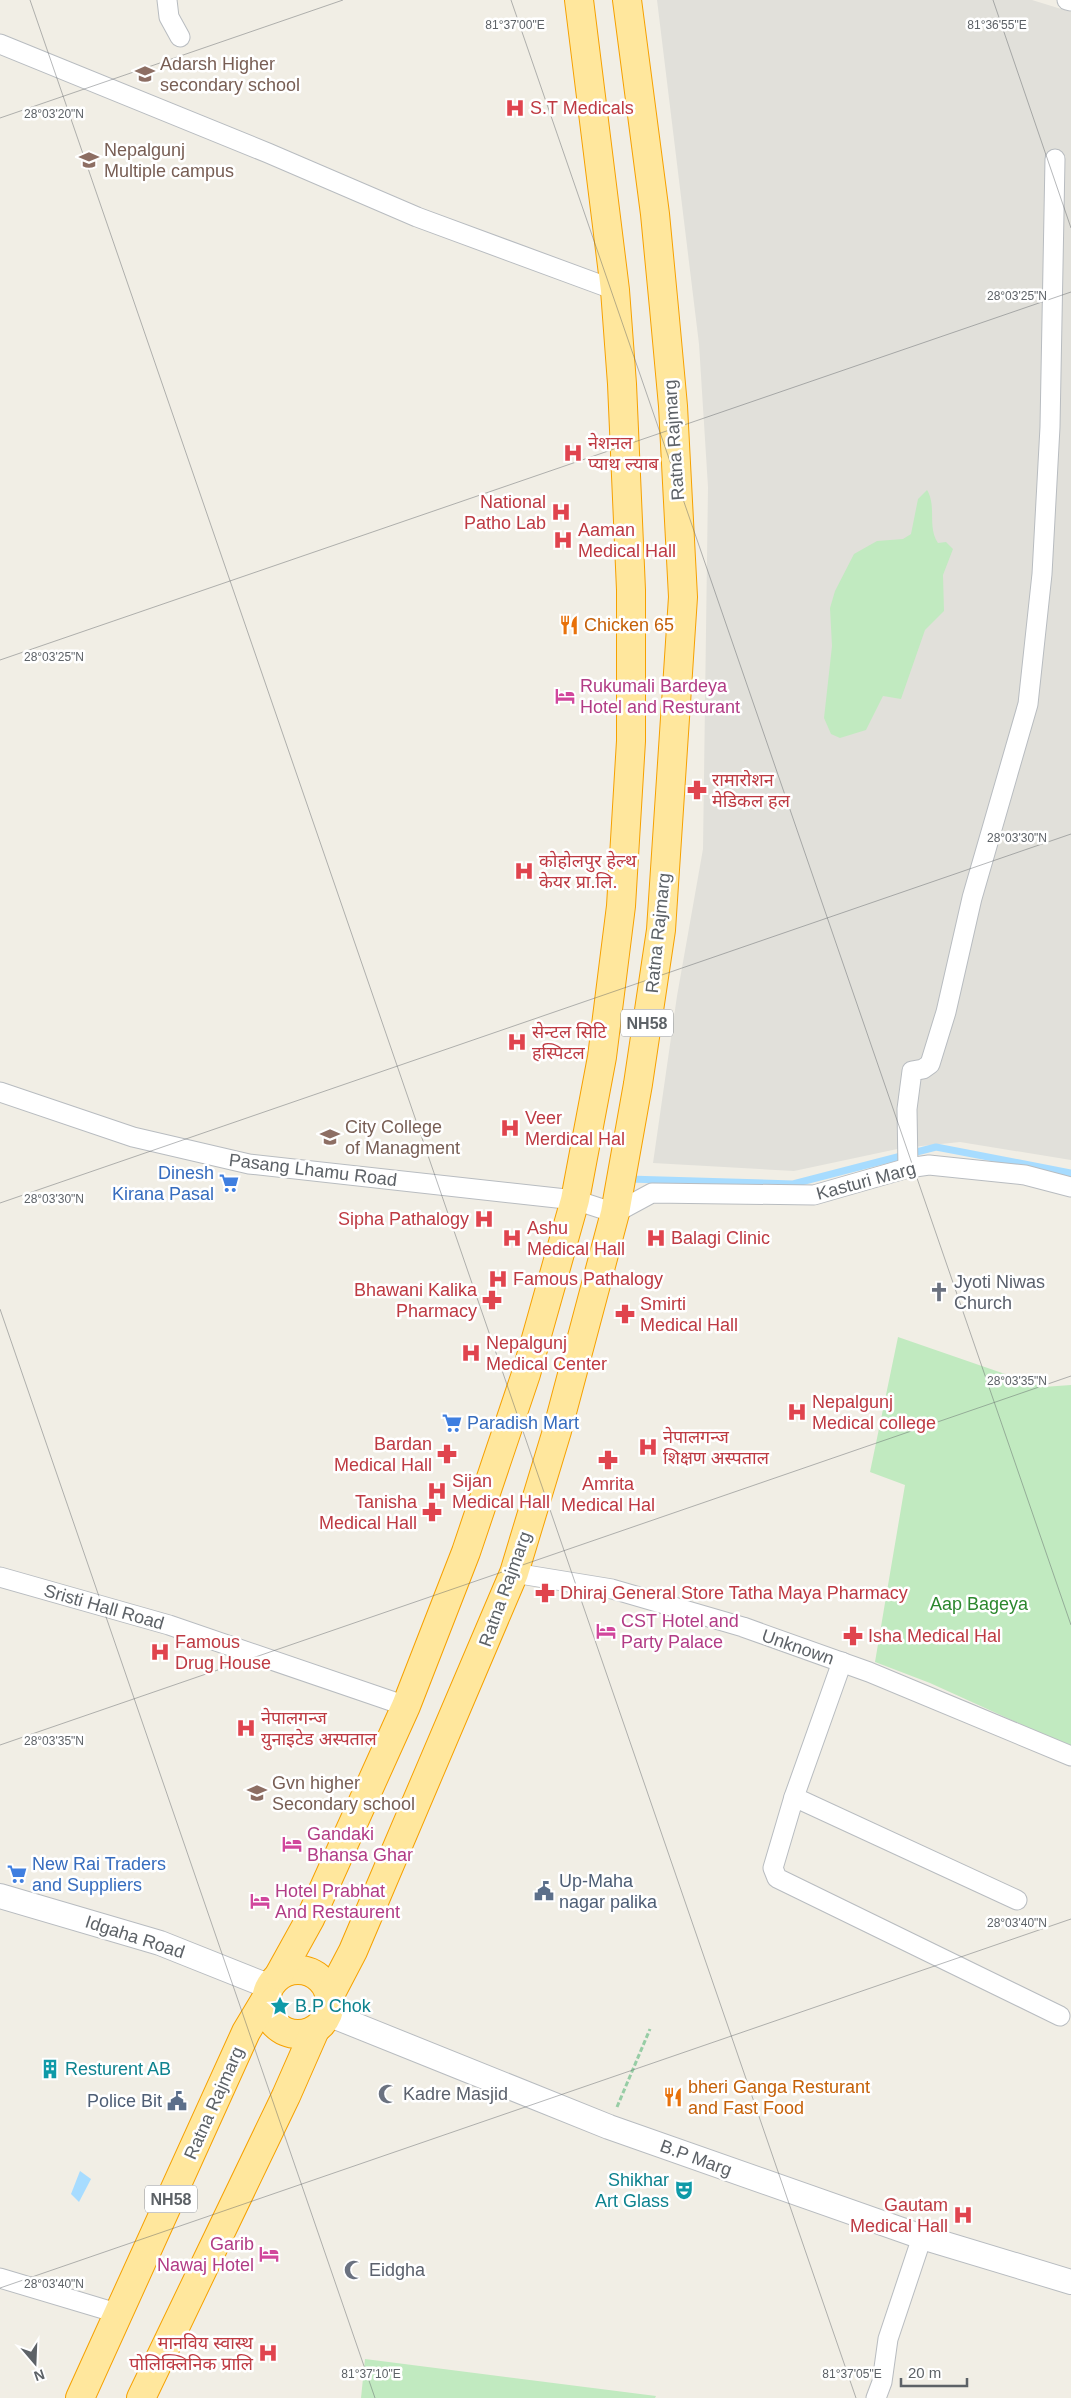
<svg xmlns="http://www.w3.org/2000/svg" width="1071" height="2398" viewBox="0 0 1071 2398" font-family="Helvetica,'Noto Sans Devanagari',sans-serif">
	<style>
		.industrial { fill: #e1e0da }
		.green { fill: #c1eac0 }
		.water { fill: #a7dcff }
		.lines { fill: none; stroke-linecap: round; stroke-linejoin: round }
		.stream { stroke: #a7dcff; stroke-width: 7 }
		.minor-casing { stroke: #b8bcc0; stroke-width: 21 }
		.tertiary-casing { stroke: #b8bcc0; stroke-width: 26 }
		.trunk-casing { stroke: #f6a100; stroke-width: 30 }
		.path { stroke: #97cda5; stroke-width: 3; stroke-dasharray: 5 2.5; stroke-linecap: butt }
		.minor { stroke: #fff; stroke-width: 19 }
		.tertiary { stroke: #fff; stroke-width: 24 }
		.trunk { stroke: #ffe79d; stroke-width: 28 }
		.ticks { fill: none; stroke: #5d6267; stroke-width: 1; stroke-opacity: 0.45 }
		.labels { text-anchor: middle; stroke-width: 5; stroke-linejoin: round; paint-order: stroke }
		.shield { fill: #fff; stroke: #8e9195; stroke-width: 1 }
		.shield-label { font-size: 16px; font-weight: bold; fill: #5d6267 }
		.education-label { font-size: 18px; fill: #785e54; stroke: #fff; text-anchor: start }
		.health-label { font-size: 18px; fill: #be3a42; stroke: #fff; text-anchor: start }
		.street-label { font-size: 18px; fill: #5d6267; stroke: #fff }
		.food-label { font-size: 18px; fill: #c56008; stroke: #fff; text-anchor: start }
		.hotel-label { font-size: 18px; fill: #b23c85; stroke: #fff; text-anchor: start }
		.shop-label { font-size: 18px; fill: #366cbe; stroke: #fff; text-anchor: start }
		.worship-label { font-size: 18px; fill: #5b616d; stroke: #fff; text-anchor: start }
		.park-label { font-size: 18px; fill: #2c872e; stroke: #fff }
		.service-label { font-size: 18px; fill: #4e5e75; stroke: #fff; text-anchor: start }
		.culture-label { font-size: 18px; fill: #0d838f; stroke: #fff; text-anchor: start }
		.ticks-label { font-size: 12px; text-anchor: middle; fill: #5d6267; stroke: #fff; stroke-width: 5; stroke-linejoin: round; paint-order: stroke }
	</style>
	<rect width="100%" height="100%" fill="#f1eee5"/>
	<path class="industrial" d="M657 0H1032L1071 12V1160L960 1142 902 1148 794 1171 653 1163 677 996 703 849 708 487 699 344Z"/>
	<g class="green">
		<path d="M927 490C937 506 927 527 938 543L946 542 953 549 943 575 944 611 925 630 901 699 883 696 866 730 840 738 831 734 824 718 832 646 830 608 835 591 854 554 877 541 903 539 911 534 918 499Z"/>
		<path d="M898 1337 1043 1387 1071 1385V1747L930 1683 875 1662 905 1485 870 1472Z"/>
		<path d="M365 2359 656 2396 655 2398H361Z"/>
	</g>
	<path class="water" d="M80 2171 91 2179 79 2202 71 2194Z"/>
	<g class="lines">
		<path class="stream" d="M628 1179 793 1184 936 1147 1071 1173"/>
		<defs>
			<g id="minor">
				<path d="M167 0 169 17 180 37"/>
				<path d="M1067 0 1071 1"/>
				<path d="M0 44 268 153 417 217 615 290"/>
				<path d="M0 1092 133 1137 249 1164 575 1200 615 1213 652 1193 814 1195 908 1168 929 1165 1025 1175 1071 1187"/>
				<path d="M908 1168 907 1109 912 1071 923 1069 930 1064 946 1012 972 898 1028 704 1042 574 1050 427 1055 159"/>
				<path d="M514 1573 612 1589 743 1627 869 1672 1071 1756"/>
				<path d="M0 1577 169 1625 406 1706"/>
				<path d="M842 1662 794 1797 1017 1900"/>
				<path d="M794 1797 773 1868 777 1878 1060 2016"/>
				<path d="M0 2278 120 2314"/>
				<path d="M876 2398 882 2382 888 2339 922 2237"/>
			</g>
			<g id="tertiary">
				<path d="M0 1896 160 1943 268 1986"/>
				<path d="M328 2014 609 2127 922 2237 1071 2282"/>
			</g>
			<g id="trunk">
				<circle cx="298" cy="2002" r="32"/>
				<path d="M279 1975 310 1919 406 1706 466 1552 526 1374 575 1200 602 1057 621 906 631 741V590L622 384 615 290 579 0"/>
				<path d="M330 1995 353 1951 514 1573 557 1431 615 1213 638 1084 661 930 683 597 673 406 664 308 655 214 627 0"/>
				<path d="M80 2398 246 2032 264 2002"/>
				<path d="M141 2398 286 2096 315 2030"/>
			</g>
		</defs>
		<use href="#minor" class="minor-casing"/>
		<use href="#tertiary" class="tertiary-casing"/>
		<use href="#trunk" class="trunk-casing"/>
		<path class="path" d="M617 2107 650 2029"/>
		<use href="#minor" class="minor"/>
		<use href="#tertiary" class="tertiary"/>
		<use href="#trunk" class="trunk"/>
	</g>
	<path class="ticks" d="M30 0 856 2398M511 0 1071 1625M993 0 1071 228M0 118 343 0M0 660 1071 292M0 1203 1071 834M0 1309 375 2398M0 1745 1071 1376M0 2288 1071 1919"/>
	<defs>
		<symbol id="school-bare" viewBox="-9 -9 18 18"><path d="M0-5L7-2L0 1L-7-2ZM-4 1L0 2.5L4 1V4Q0 6-4 4Z" fill="#8d6e63" stroke="#fff" stroke-width="2.5" paint-order="stroke"/></symbol>
		<symbol id="hospital-bare" viewBox="-9 -9 18 18"><path d="M-5-5h3v3.5h4V-5h3V5h-3V1.5h-4V5h-3Z" fill="#e0444e" stroke="#fff" stroke-width="2.5" paint-order="stroke"/></symbol>
		<symbol id="university-bare" viewBox="-9 -9 18 18"><path d="M0-5L7-2L0 1L-7-2ZM-4 1L0 2.5L4 1V4Q0 6-4 4Z" fill="#8d6e63" stroke="#fff" stroke-width="2.5" paint-order="stroke"/></symbol>
		<symbol id="restaurant-bare" viewBox="-9 -9 18 18"><path d="M-5-6h1v4h1v-4h1v4h1v-4h1v5L-1.5 .5V6h-2V.5L-5-1ZM5-6V6H3V1.5H1.5Q1.5-4 5-6Z" fill="#e8710a" stroke="#fff" stroke-width="2.5" paint-order="stroke"/></symbol>
		<symbol id="hotel-bare" viewBox="-9 -9 18 18"><path d="M-6-4.5h1.5V1H6V5H4.5V3h-9V5H-6ZM-4 0a1.8 1.8 0 1 1 3.6 0ZM.5 0V-2.5h3Q6-2.5 6 0Z" fill="#d1479c" stroke="#fff" stroke-width="2.5" paint-order="stroke"/></symbol>
		<symbol id="pharmacy-bare" viewBox="-9 -9 18 18"><path d="M-2-6h4v4h4v4h-4v4h-4v-4h-4v-4h4Z" fill="#e0444e" stroke="#fff" stroke-width="2.5" paint-order="stroke"/></symbol>
		<symbol id="supermarket-bare" viewBox="-9 -9 18 18"><path d="M-6-5.5h2.5l.6 2H6L4.5 2H-2.5L-4.4-4H-6ZM-1.5 3.2a1.3 1.3 0 1 0 .1 0ZM3 3.2a1.3 1.3 0 1 0 .1 0Z" fill="#3f7fe0" stroke="#fff" stroke-width="2.5" paint-order="stroke"/></symbol>
		<symbol id="church-bare" viewBox="-9 -9 18 18"><path d="M-1.2-6h2.4v3.5h3.3v2.4h-3.3V6h-2.4V-.1h-3.3v-2.4h3.3Z" fill="#6b7280" stroke="#fff" stroke-width="2.5" paint-order="stroke"/></symbol>
		<symbol id="civic-bare" viewBox="-9 -9 18 18"><path d="M-.6-6.5H3V-4.5H.6V-3L4-1V1h2V6H-6V1h2V-1L-.6-3ZM-1.2 2.5V6h2.4V2.5Z" fill="#5c6f8a" stroke="#fff" stroke-width="2.5" paint-order="stroke"/></symbol>
		<symbol id="sight-bare" viewBox="-9 -9 18 18"><path d="M0-6L1.8-2.2L6-1.7L2.9 1.2L3.7 5.4L0 3.3L-3.7 5.4L-2.9 1.2L-6-1.7L-1.8-2.2Z" fill="#0f9aa8" stroke="#fff" stroke-width="2.5" paint-order="stroke"/></symbol>
		<symbol id="building-bare" viewBox="-9 -9 18 18"><path d="M-4-6H4V6H1V3H-1V6H-4ZM-2.5-4.3h1.7v1.8h-1.7ZM.8-4.3h1.7v1.8H.8ZM-2.5-1h1.7V.8h-1.7ZM.8-1h1.7V.8H.8Z" fill="#0f9aa8" stroke="#fff" stroke-width="2.5" paint-order="stroke"/></symbol>
		<symbol id="mosque-bare" viewBox="-9 -9 18 18"><path d="M3.5-4.9A6 6 0 1 0 3.5 4.9A5 5 0 1 1 3.5-4.9Z" fill="#6b7280" stroke="#fff" stroke-width="2.5" paint-order="stroke"/></symbol>
		<symbol id="theatre-bare" viewBox="-9 -9 18 18"><path d="M-5-5.5Q0-4 5-5.5V0Q5 5 0 6Q-5 5-5 0ZM-3.3-2.5H-1v1.5H-3.3ZM1-2.5H3.3v1.5H1ZM-2.8 1Q0 5.5 2.8 1Z" fill="#0f9aa8" stroke="#fff" stroke-width="2.5" paint-order="stroke"/></symbol>
	</defs>
	<g fill-rule="evenodd">
		<use href="#school-bare" x="131" y="60" width="28" height="28"/>
		<use href="#hospital-bare" x="501" y="94" width="28" height="28"/>
		<use href="#university-bare" x="75" y="146" width="28" height="28"/>
		<use href="#hospital-bare" x="559" y="439" width="28" height="28"/>
		<use href="#hospital-bare" x="547" y="498" width="28" height="28"/>
		<use href="#hospital-bare" x="549" y="526" width="28" height="28"/>
		<use href="#restaurant-bare" x="555" y="611" width="28" height="28"/>
		<use href="#hotel-bare" x="551" y="682" width="28" height="28"/>
		<use href="#pharmacy-bare" x="683" y="776" width="28" height="28"/>
		<use href="#hospital-bare" x="510" y="857" width="28" height="28"/>
		<use href="#hospital-bare" x="503" y="1028" width="28" height="28"/>
		<use href="#hospital-bare" x="496" y="1114" width="28" height="28"/>
		<use href="#university-bare" x="316" y="1123" width="28" height="28"/>
		<use href="#supermarket-bare" x="215" y="1169" width="28" height="28"/>
		<use href="#hospital-bare" x="470" y="1205" width="28" height="28"/>
		<use href="#hospital-bare" x="498" y="1224" width="28" height="28"/>
		<use href="#hospital-bare" x="642" y="1224" width="28" height="28"/>
		<use href="#hospital-bare" x="484" y="1265" width="28" height="28"/>
		<use href="#church-bare" x="925" y="1278" width="28" height="28"/>
		<use href="#pharmacy-bare" x="478" y="1286" width="28" height="28"/>
		<use href="#pharmacy-bare" x="611" y="1300" width="28" height="28"/>
		<use href="#hospital-bare" x="457" y="1339" width="28" height="28"/>
		<use href="#hospital-bare" x="783" y="1398" width="28" height="28"/>
		<use href="#supermarket-bare" x="438" y="1409" width="28" height="28"/>
		<use href="#hospital-bare" x="634" y="1433" width="28" height="28"/>
		<use href="#pharmacy-bare" x="433" y="1440" width="28" height="28"/>
		<use href="#pharmacy-bare" x="594" y="1446" width="28" height="28"/>
		<use href="#hospital-bare" x="423" y="1477" width="28" height="28"/>
		<use href="#pharmacy-bare" x="418" y="1498" width="28" height="28"/>
		<use href="#pharmacy-bare" x="531" y="1579" width="28" height="28"/>
		<use href="#hotel-bare" x="592" y="1617" width="28" height="28"/>
		<use href="#pharmacy-bare" x="839" y="1622" width="28" height="28"/>
		<use href="#hospital-bare" x="146" y="1638" width="28" height="28"/>
		<use href="#hospital-bare" x="232" y="1714" width="28" height="28"/>
		<use href="#school-bare" x="243" y="1779" width="28" height="28"/>
		<use href="#hotel-bare" x="278" y="1830" width="28" height="28"/>
		<use href="#supermarket-bare" x="3" y="1860" width="28" height="28"/>
		<use href="#civic-bare" x="530" y="1877" width="28" height="28"/>
		<use href="#hotel-bare" x="246" y="1887" width="28" height="28"/>
		<use href="#sight-bare" x="266" y="1992" width="28" height="28"/>
		<use href="#building-bare" x="36" y="2055" width="28" height="28"/>
		<use href="#mosque-bare" x="374" y="2080" width="28" height="28"/>
		<use href="#restaurant-bare" x="659" y="2083" width="28" height="28"/>
		<use href="#civic-bare" x="163" y="2087" width="28" height="28"/>
		<use href="#theatre-bare" x="670" y="2176" width="28" height="28"/>
		<use href="#hospital-bare" x="949" y="2201" width="28" height="28"/>
		<use href="#hotel-bare" x="255" y="2240" width="28" height="28"/>
		<use href="#mosque-bare" x="340" y="2256" width="28" height="28"/>
		<use href="#hospital-bare" x="254" y="2339" width="28" height="28"/>
	</g>
	<g class="labels">
		<g class="shield">
			<rect x="621" y="1009.5" width="52" height="27" rx="4"/>
			<rect x="145" y="2185.5" width="52" height="27" rx="4"/>
		</g>
		<g class="shield-label">
			<text x="647" y="1029">NH58</text>
			<text x="171" y="2205">NH58</text>
		</g>
		<g class="education-label">
			<text x="160" y="70">Adarsh Higher<tspan x="160" dy="21">secondary school</tspan></text>
			<text x="104" y="156">Nepalgunj<tspan x="104" dy="21">Multiple campus</tspan></text>
			<text x="345" y="1133">City College<tspan x="345" dy="21">of Managment</tspan></text>
			<text x="272" y="1789">Gvn higher<tspan x="272" dy="21">Secondary school</tspan></text>
		</g>
		<g class="health-label">
			<text x="530" y="114">S.T Medicals</text>
			<text x="588" y="449">नेशनल<tspan x="588" dy="21">प्याथ ल्याब</tspan></text>
			<text x="546" y="508" text-anchor="end">National<tspan x="546" dy="21">Patho Lab</tspan></text>
			<text x="578" y="536">Aaman<tspan x="578" dy="21">Medical Hall</tspan></text>
			<text x="712" y="786">रामारोशन<tspan x="712" dy="21">मेडिकल हल</tspan></text>
			<text x="539" y="867">काेहाेलपुर हेल्थ<tspan x="539" dy="21">केयर प्रा.लि.</tspan></text>
			<text x="532" y="1038">सेन्टल सिटि<tspan x="532" dy="21">हस्पिटल</tspan></text>
			<text x="525" y="1124">Veer<tspan x="525" dy="21">Merdical Hal</tspan></text>
			<text x="469" y="1225" text-anchor="end">Sipha Pathalogy</text>
			<text x="527" y="1234">Ashu<tspan x="527" dy="21">Medical Hall</tspan></text>
			<text x="671" y="1244">Balagi Clinic</text>
			<text x="513" y="1285">Famous Pathalogy</text>
			<text x="477" y="1296" text-anchor="end">Bhawani Kalika<tspan x="477" dy="21">Pharmacy</tspan></text>
			<text x="640" y="1310">Smirti<tspan x="640" dy="21">Medical Hall</tspan></text>
			<text x="486" y="1349">Nepalgunj<tspan x="486" dy="21">Medical Center</tspan></text>
			<text x="812" y="1408">Nepalgunj<tspan x="812" dy="21">Medical college</tspan></text>
			<text x="663" y="1443">नेपालगन्ज<tspan x="663" dy="21">शिक्षण अस्पताल</tspan></text>
			<text x="432" y="1450" text-anchor="end">Bardan<tspan x="432" dy="21">Medical Hall</tspan></text>
			<text x="452" y="1487">Sijan<tspan x="452" dy="21">Medical Hall</tspan></text>
			<text x="608" y="1490" text-anchor="middle">Amrita<tspan x="608" dy="21">Medical Hal</tspan></text>
			<text x="417" y="1508" text-anchor="end">Tanisha<tspan x="417" dy="21">Medical Hall</tspan></text>
			<text x="560" y="1599">Dhiraj General Store Tatha Maya Pharmacy</text>
			<text x="868" y="1642">Isha Medical Hal</text>
			<text x="175" y="1648">Famous<tspan x="175" dy="21">Drug House</tspan></text>
			<text x="261" y="1724">नेपालगन्ज<tspan x="261" dy="21">युनाइटेड अस्पताल</tspan></text>
			<text x="948" y="2211" text-anchor="end">Gautam<tspan x="948" dy="21">Medical Hall</tspan></text>
			<text x="253" y="2349" text-anchor="end">मानविय स्वास्थ<tspan x="253" dy="21">पोलिक्लिनिक प्रालि</tspan></text>
		</g>
		<g class="street-label">
			<text transform="translate(674 440) rotate(-94)" y="6">Ratna Rajmarg</text>
			<text transform="translate(658 933) rotate(-84)" y="6">Ratna Rajmarg</text>
			<text transform="translate(313 1170) rotate(7)" y="6">Pasang Lhamu Road</text>
			<text transform="translate(866 1181) rotate(-15)" y="6">Kasturi Marg</text>
			<text transform="translate(505 1589) rotate(-70)" y="6">Ratna Rajmarg</text>
			<text transform="translate(104 1607) rotate(16)" y="6">Sristi Hall Road</text>
			<text transform="translate(798 1647) rotate(19)" y="6">Unknown</text>
			<text transform="translate(135 1937) rotate(18)" y="6">Idgaha Road</text>
			<text transform="translate(214 2103) rotate(-66)" y="6">Ratna Rajmarg</text>
			<text transform="translate(696 2158) rotate(20)" y="6">B.P Marg</text>
		</g>
		<g class="food-label">
			<text x="584" y="631">Chicken 65</text>
			<text x="688" y="2093">bheri Ganga Resturant<tspan x="688" dy="21">and Fast Food</tspan></text>
		</g>
		<g class="hotel-label">
			<text x="580" y="692">Rukumali Bardeya<tspan x="580" dy="21">Hotel and Resturant</tspan></text>
			<text x="621" y="1627">CST Hotel and<tspan x="621" dy="21">Party Palace</tspan></text>
			<text x="307" y="1840">Gandaki<tspan x="307" dy="21">Bhansa Ghar</tspan></text>
			<text x="275" y="1897">Hotel Prabhat<tspan x="275" dy="21">And Restaurent</tspan></text>
			<text x="254" y="2250" text-anchor="end">Garib<tspan x="254" dy="21">Nawaj Hotel</tspan></text>
		</g>
		<g class="shop-label">
			<text x="214" y="1179" text-anchor="end">Dinesh<tspan x="214" dy="21">Kirana Pasal</tspan></text>
			<text x="467" y="1429">Paradish Mart</text>
			<text x="32" y="1870">New Rai Traders<tspan x="32" dy="21">and Suppliers</tspan></text>
		</g>
		<g class="worship-label">
			<text x="954" y="1288">Jyoti Niwas<tspan x="954" dy="21">Church</tspan></text>
			<text x="403" y="2100">Kadre Masjid</text>
			<text x="369" y="2276">Eidgha</text>
		</g>
		<g class="park-label">
			<text x="979" y="1610">Aap Bageya</text>
		</g>
		<g class="service-label">
			<text x="559" y="1887">Up-Maha<tspan x="559" dy="21">nagar palika</tspan></text>
			<text x="162" y="2107" text-anchor="end">Police Bit</text>
		</g>
		<g class="culture-label">
			<text x="295" y="2012">B.P Chok</text>
			<text x="65" y="2075">Resturent AB</text>
			<text x="669" y="2186" text-anchor="end">Shikhar<tspan x="669" dy="21">Art Glass</tspan></text>
		</g>
	</g>
	<g class="ticks-label">
		<text x="515" y="29">81°37'00"E</text>
		<text x="997" y="29">81°36'55"E</text>
		<text x="54" y="118">28°03'20"N</text>
		<text x="1017" y="300">28°03'25"N</text>
		<text x="54" y="661">28°03'25"N</text>
		<text x="1017" y="842">28°03'30"N</text>
		<text x="54" y="1203">28°03'30"N</text>
		<text x="1017" y="1385">28°03'35"N</text>
		<text x="54" y="1745">28°03'35"N</text>
		<text x="1017" y="1927">28°03'40"N</text>
		<text x="54" y="2288">28°03'40"N</text>
		<text x="371" y="2378">81°37'10"E</text>
		<text x="852" y="2378">81°37'05"E</text>
	</g>
	<g transform="translate(35 2363) rotate(161)" stroke="#ffffff" stroke-width="4" paint-order="stroke">
	<path d="M0-4L9 19L0 12L-9 19Z" fill="#5d6267"/>
	<text y="-8" font-size="14" font-weight="bold" text-anchor="middle" fill="#5d6267">N</text>
	</g>
	<path d="M901 2378v8h66v-8" fill="none" stroke="#5d6267" stroke-width="2.5"/>
	<text x="908" y="2378" font-size="15" fill="#5d6267" stroke="#ffffff" stroke-width="4" paint-order="stroke">20 m</text>
</svg>
